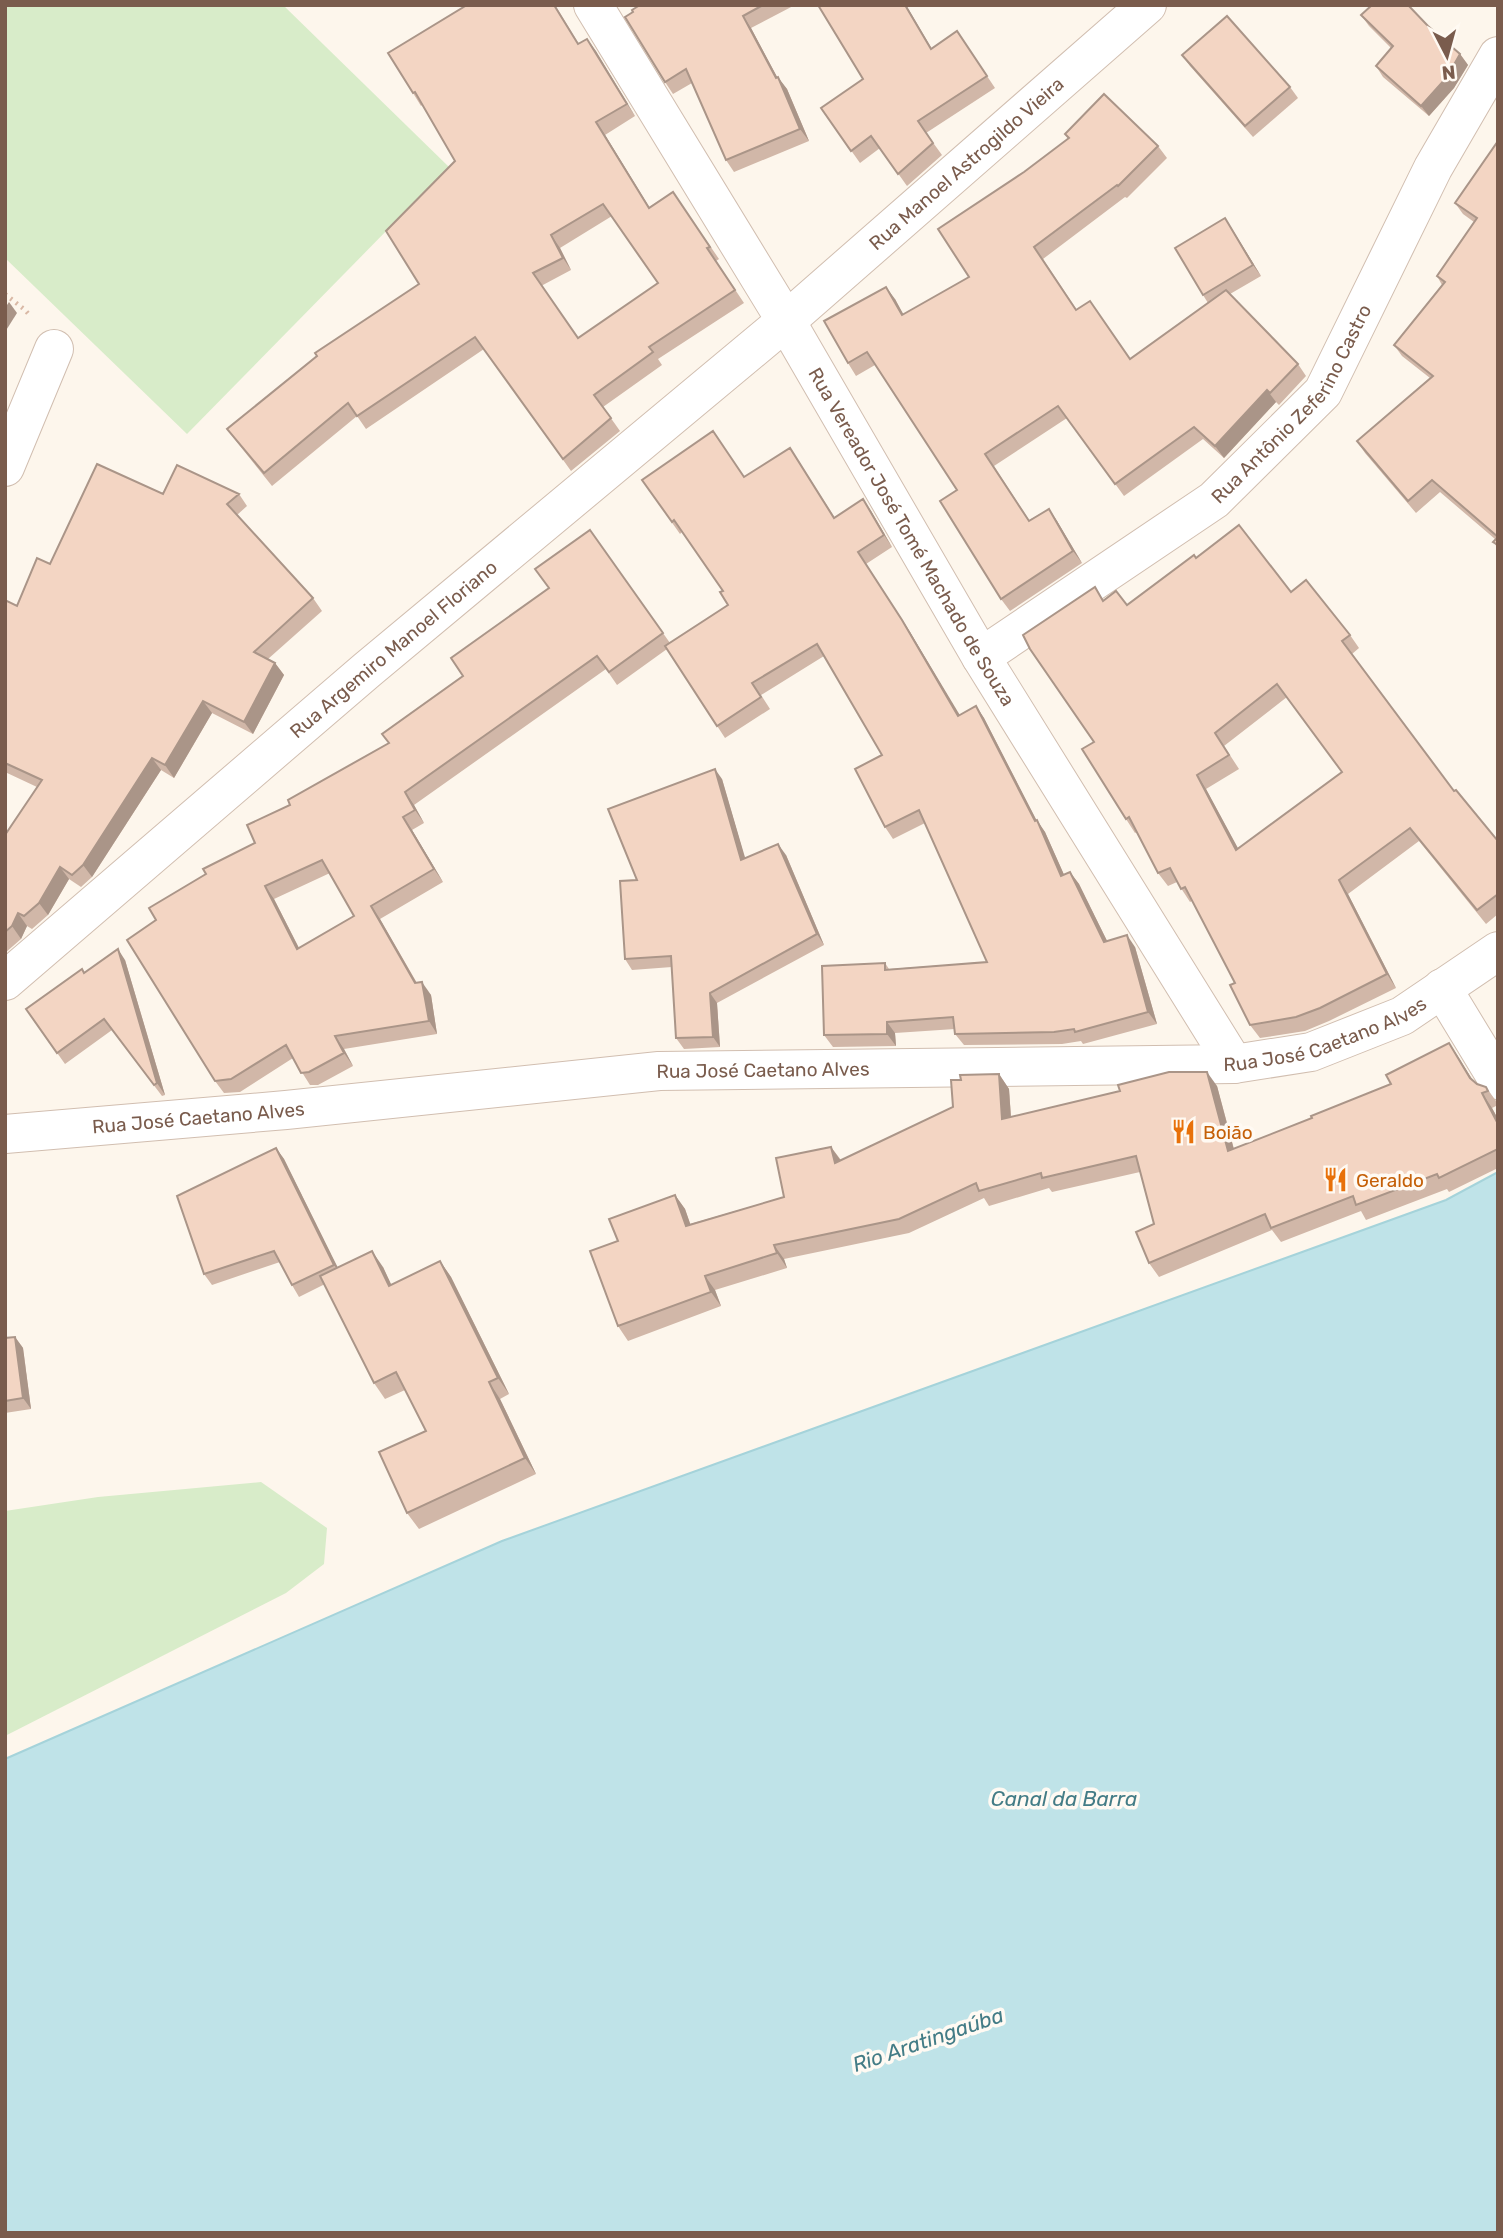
<svg xmlns="http://www.w3.org/2000/svg" width="1503" height="2238" viewBox="0 0 1503 2238" font-family="Rubik,sans-serif">
	<style>
		.green { fill: #d8ecc9 }
		.water { fill: #bfe3e8; stroke: #a5d3da; stroke-width: 2 }
		.lines { fill: none; stroke-linecap: round; stroke-linejoin: round }
		.minor-casing { stroke: #d1beb0; stroke-width: 40 }
		.path { stroke: #d9b8a5; stroke-width: 4.5; stroke-dasharray: 2 5; stroke-linecap: butt }
		.minor { stroke: #fff; stroke-width: 38 }
		.wall { fill: #d1b7a8; fill-rule: evenodd }
		.shaded-wall { fill: #aa9588 }
		.building { fill: #f3d5c3; stroke: #aa9588; stroke-width: 2; fill-rule: evenodd }
		.labels { text-anchor: middle; stroke-width: 7; stroke-linejoin: round; paint-order: stroke }
		.street-label { font-size: 19px; fill: #7a5c4d; stroke: #fffaf3 }
		.food-label { font-size: 19px; fill: #c56008; stroke: #fffaf3; text-anchor: start }
		.water-label { font-size: 21px; font-style: italic; fill: #437c86; stroke: #fffaf3 }
	</style>
	<rect width="100%" height="100%" fill="#fdf6ec"/>
	<g class="green">
		<path d="M5 5H283L449 167 187 434 5 258Z"/>
		<path d="M261 1482 327 1528 324 1564 286 1593 5 1736V1511L98 1497Z"/>
	</g>
	<path class="water" d="M1498 1172V2233H5V1759L502 1541 1446 1200Z"/>
	<g class="lines">
		<defs>
			<g id="minor">
				<path id="s1" d="M593 5 786 321 981 657 1234 1064"/>
				<path d="M5 467 54 349"/>
				<path id="s2" d="M981 657 1214 500 1323 392 1433 168 1498 56"/>
				<path id="s3" d="M5 981 367 670 786 321 1147 5"/>
				<path d="M1442 988 1498 1080"/>
				<path id="s4" d="M5 1134 286 1110 659 1071 1234 1064 1311 1052 1402 1016 1498 951"/>
			</g>
		</defs>
		<use href="#minor" class="minor-casing"/>
		<path class="path" d="M5 294 25 310 31 317"/>
		<use href="#minor" class="minor"/>
	</g>
	<g class="wall">
		<path d="M467 5H555L579 44 587 39 635 116 605 135 649 207 673 192 719 259 716 261 744 303 658 359 662 365 603 407 620 431 571 471 484 349 366 429 357 416 272 486 236 441 227 429 419 284 455 161 422 105 421 106 413 93ZM612 216 658 283 578 338 541 286 571 270 560 248Z"/>
		<path d="M640 5H795L751 28 777 77 787 89 809 141 734 172 726 160 692 83 673 94 665 82 633 12Z"/>
		<path d="M1361 15 1428 26 1460 54 1468 65 1454 88 1429 116 1383 77 1376 66 1391 48 1369 26Z"/>
		<path d="M957 31 995 88 926 133 942 155 907 186 880 148 860 163 821 108 863 79 932 48Z"/>
		<path d="M1182 55 1290 87 1298 98 1253 137 1190 66Z"/>
		<path d="M1065 134 1158 146 1167 158 1127 198 1125 197 1043 259 1077 310 1130 359 1208 303 1203 295 1232 229 1261 276 1230 294 1298 364 1306 376 1279 405 1276 402 1224 458 1203 439 1124 496 1067 418 994 466 1029 520 1049 509 1057 521 1082 563 1010 611 1001 599 957 490 875 365 856 376 848 363 895 299 903 315 969 277 1024 172 1068 139Z"/>
		<path d="M1498 141V548L1493 542 1495 539 1440 492 1416 513 1365 453 1357 441 1430 378 1402 356 1394 345 1442 285 1437 276 1474 222 1463 214 1455 203Z"/>
		<path d="M798 460 835 518 863 499 871 511 892 547 866 564 910 632 959 715 976 706 984 718 1036 820 1045 832 1064 875 1070 872 1079 884 1107 941 1135 947 1157 1024 1083 1044 1081 1041 1062 1044 964 1045 955 1034V1029L895 1033 896 1046 833 1047 824 1035 885 963 889 969 987 962 925 823 893 839 885 827 882 755 824 656 761 695 770 709 725 738 667 649 617 685 606 669 414 805 424 823 412 830 443 882 380 919 417 983 431 995 437 1034 344 1049 353 1066 318 1085H310L293 1058 240 1092 224 1093 215 1081 156 920 206 874 255 843 290 805 389 743 463 676 549 588 590 530 670 643 728 605 723 591 682 532 680 534 642 480 744 477ZM330 873 354 916 299 948 274 899Z"/>
		<path d="M163 494H239L247 506 237 515 313 598 322 611 268 659 275 663 284 675 253 734 212 713 174 778 161 770 92 877 81 887 69 879 48 915 32 929 27 926 21 939 5 953V835L37 787 5 772V600L17 606 50 564Z"/>
		<path d="M1196 558 1291 592 1350 635 1359 648 1352 654 1454 791 1498 841V914L1486 924 1419 841 1348 894 1396 988 1329 1021 1305 1031 1260 1038 1250 1025 1235 983 1192 901 1190 902 1177 882 1168 886 1158 873 1137 832 1135 833 1126 819 1094 742 1104 600 1127 605ZM1287 697 1342 772 1238 849 1206 789 1239 769 1224 746Z"/>
		<path d="M722 779 745 859 786 855 824 945 717 1003 720 1047 684 1049 676 1038 672 967 632 970 625 959 637 880Z"/>
		<path d="M125 960 165 1095 162 1096 112 1030 65 1064 26 1009 84 973Z"/>
		<path d="M1449 1043 1473 1081 1477 1084 1486 1087 1496 1101 1498 1105 1492 1108 1498 1119V1168L1449 1192 1447 1189 1366 1220 1361 1211 1281 1242 1272 1230 1159 1277 1149 1263 1154 1224 1140 1172 1052 1192 1049 1188 989 1206 984 1198 909 1233 784 1259 787 1268 715 1290 721 1306 628 1341 618 1326V1241L675 1195 685 1209 690 1224 784 1197 831 1147 841 1160 953 1107 999 1074 1009 1089 1011 1117 1217 1086 1234 1149 1312 1118 1391 1084Z"/>
		<path d="M276 1148 284 1159 337 1267H383L391 1285 440 1261 451 1277 509 1394 500 1399 536 1474 419 1529 407 1513 426 1431 405 1390 385 1399 374 1383 325 1284 299 1297 292 1285 280 1262 212 1285 204 1274Z"/>
		<path d="M15 1337 23 1348 31 1409 5 1413V1338Z"/>
	</g>
	<g class="shaded-wall">
		<path d="M905 5H906L939 61 931 49Z"/>
		<path d="M743 16 751 28 783 88 778 77 787 89 809 141 800 129 776 78Z"/>
		<path d="M587 39 596 51 635 116 627 104Z"/>
		<path d="M1460 54 1468 65 1454 88 1429 116 1421 106Z"/>
		<path d="M596 122 605 135 657 220 649 208Z"/>
		<path d="M1225 218 1232 229 1261 276 1253 265Z"/>
		<path d="M551 235 560 248 571 270 563 258Z"/>
		<path d="M886 287 895 299 911 328 902 315Z"/>
		<path d="M9 302 17 313 5 332V308Z"/>
		<path d="M1267 390 1276 402 1224 458 1215 446Z"/>
		<path d="M863 499 871 511 892 547 884 535Z"/>
		<path d="M1049 509 1057 521 1082 563 1073 551Z"/>
		<path d="M866 564 910 632 967 727 958 716Z"/>
		<path d="M275 663 284 675 253 734 244 722Z"/>
		<path d="M203 701 212 713 174 778 165 765Z"/>
		<path d="M976 706 984 718 1038 823 1037 820 1045 832 1070 888 1061 876Z"/>
		<path d="M152 758 161 770 92 877 83 865Z"/>
		<path d="M715 769 722 779 749 871 741 860Z"/>
		<path d="M1197 775 1206 789 1246 863 1236 850Z"/>
		<path d="M405 792 414 805 424 823 415 810Z"/>
		<path d="M403 817 412 830 443 882 434 869Z"/>
		<path d="M778 844 786 855 824 945 817 934Z"/>
		<path d="M60 867 69 879 48 915 39 903Z"/>
		<path d="M1070 872 1079 884 1113 953 1104 942Z"/>
		<path d="M1339 880 1348 894 1396 988 1387 974Z"/>
		<path d="M265 886 274 899 306 962 297 949Z"/>
		<path d="M371 906 380 919 424 996 415 983Z"/>
		<path d="M18 913 27 926 21 939 12 926Z"/>
		<path d="M1127 935 1135 947 1157 1024 1148 1012Z"/>
		<path d="M118 949 125 960 165 1095 157 1083Z"/>
		<path d="M422 982 431 995 437 1034 429 1021Z"/>
		<path d="M710 993 717 1003 720 1047 713 1037Z"/>
		<path d="M887 1022 895 1033 896 1046 887 1034Z"/>
		<path d="M335 1036 344 1049 353 1066 344 1053Z"/>
		<path d="M1449 1043 1459 1058 1480 1092 1470 1078Z"/>
		<path d="M1207 1072 1217 1086 1238 1165 1228 1151Z"/>
		<path d="M999 1074 1009 1089 1012 1133 1002 1119Z"/>
		<path d="M1482 1093 1492 1108 1498 1119V1124Z"/>
		<path d="M831 1147 841 1161 835 1163Z"/>
		<path d="M276 1148 284 1159 342 1276 334 1265Z"/>
		<path d="M675 1195 685 1209 696 1240 686 1226Z"/>
		<path d="M774 1245 784 1259 787 1268 777 1253Z"/>
		<path d="M372 1251 383 1267 400 1303 389 1286Z"/>
		<path d="M440 1261 451 1277 509 1394 498 1378Z"/>
		<path d="M705 1276 715 1290 721 1306 711 1292Z"/>
		<path d="M15 1337 23 1348 31 1409 23 1398Z"/>
		<path d="M489 1382 500 1399 536 1474 525 1458Z"/>
	</g>
	<g class="building">
		<path d="M467 5H554L578 44 587 39 627 104 596 122 649 208 673 192 710 247 707 248 735 290 649 347 653 352 594 395 611 418 563 459 475 337 357 416 348 403 264 473 227 429 317 356 315 353 419 284 386 231 455 161 415 92 413 93 388 53ZM603 204 658 283 578 338 533 273 563 258 551 235Z"/>
		<path d="M640 5H763L743 16 776 78 778 77 800 129 726 160 686 69 665 82 625 17 633 12 632 10Z"/>
		<path d="M818 5H905L931 49 957 31 987 76 918 121 933 143 898 174 871 136 851 151 821 108 863 79Z"/>
		<path d="M1372 5H1408L1428 26 1460 54 1447 77 1421 106 1376 66 1393 46 1361 15Z"/>
		<path d="M1227 16 1290 87 1245 126 1182 55Z"/>
		<path d="M1104 94 1158 146 1118 186 1117 185 1034 247 1076 310 1090 301 1130 359 1226 290 1298 364 1270 393 1267 390 1215 446 1194 427 1115 484 1058 406 985 454 1029 521 1049 509 1073 551 1001 599 940 501 957 490 867 352 848 363 824 321 886 287 902 315 969 277 938 229 1024 172 1069 138 1065 134Z"/>
		<path d="M1498 141V537L1432 480 1408 501 1357 441 1433 376 1394 345 1445 282 1437 276 1477 218 1455 203Z"/>
		<path d="M1225 218 1253 265 1203 295 1175 248Z"/>
		<path d="M713 431 744 477 790 448 834 518 863 499 884 535 858 552 902 620 958 716 976 706 1035 821 1037 820 1061 876 1070 872 1104 942 1127 935 1148 1012 1075 1032 1074 1029 1054 1032 955 1034 953 1017 887 1022V1034L824 1035 822 966 885 963V970L987 962 919 810 885 827 855 769 882 755 817 644 752 683 761 697 717 726 665 646 728 605 720 592 723 591 674 520 672 522 642 480Z"/>
		<path d="M97 464 163 494 177 465 239 494 227 504 313 598 254 652 275 663 244 722 203 701 165 765 152 758 83 865 72 875 60 867 39 903 24 916 18 913 12 926 5 932V835L42 780 5 763V600L17 606 37 558 50 564Z"/>
		<path d="M1239 525 1291 592 1306 580 1350 635 1342 641 1454 791 1456 790 1498 841V894L1477 910 1410 828 1339 880 1387 974 1320 1008 1296 1017 1250 1025 1230 985 1235 983 1185 887 1181 889 1170 868 1158 873 1129 817 1126 819 1082 749 1094 742 1030 649 1023 635 1095 587 1103 601 1116 591 1127 605 1194 555 1196 558ZM1277 684 1342 772 1236 850 1197 775 1229 755 1215 733Z"/>
		<path d="M590 530 663 633 609 672 597 656 405 792 415 810 403 817 434 869 371 906 415 983 422 982 429 1021 335 1036 344 1053 309 1072 301 1073 286 1045 231 1079 215 1081 127 940 156 920 149 908 206 874 203 869 255 843 247 825 290 805 288 800 389 743 382 734 463 676 451 658 549 588 535 569ZM322 860 354 916 297 949 265 886Z"/>
		<path d="M1498 537V545L1493 542Z"/>
		<path d="M715 769 741 860 778 844 817 934 710 993 713 1037 676 1038 671 956 625 959 620 881 637 880 608 809Z"/>
		<path d="M118 949 157 1083 154 1085 104 1019 57 1053 26 1009 82 969 84 973Z"/>
		<path d="M1449 1043 1470 1078 1477 1084 1486 1087 1488 1091 1482 1093 1498 1124V1149L1439 1178 1437 1174 1356 1205 1353 1196 1271 1228 1265 1214 1149 1263 1136 1232 1154 1224 1136 1156 1042 1178 1041 1173 979 1191 976 1183 899 1219 774 1245 777 1253 705 1276 711 1292 618 1326 590 1251 618 1241 609 1219 675 1195 686 1226 784 1197 776 1158 831 1147 835 1163 953 1107 951 1080H961L960 1075 999 1074 1002 1119 1120 1091 1118 1085 1169 1072H1207L1228 1151 1312 1118 1311 1116 1391 1084 1386 1075Z"/>
		<path d="M276 1148 334 1265 292 1285 274 1251 204 1274 177 1196Z"/>
		<path d="M372 1251 389 1286 440 1261 498 1378 489 1382 525 1458 407 1513 379 1452 426 1431 396 1372 374 1383 320 1276Z"/>
		<path d="M15 1337 23 1398 5 1401V1338Z"/>
	</g>
	<defs>
		<symbol id="restaurant-bare" viewBox="-9 -9 18 18"><path d="M-5-6h1v4h1v-4h1v4h1v-4h1v5L-1.5 .5V6h-2V.5L-5-1ZM5-6V6H3V1.5H1.5Q1.5-4 5-6Z" fill="#e8710a" stroke="#fffaf3" stroke-width="2.5" paint-order="stroke"/></symbol>
	</defs>
	<g fill-rule="evenodd">
		<use href="#restaurant-bare" x="1166" y="1114" width="35" height="35"/>
		<use href="#restaurant-bare" x="1318" y="1162" width="35" height="35"/>
	</g>
	<g class="labels">
		<g class="street-label">
			<text dy="7" stroke="none"><textPath href="#s3" startOffset="1262">Rua Manoel Astrogildo Vieira</textPath></text>
			<text dy="7" stroke="none"><textPath href="#s2" startOffset="406">Rua Antônio Zeferino Castro</textPath></text>
			<text dy="7" stroke="none"><textPath href="#s1" startOffset="620">Rua Vereador José Tomé Machado de Souza</textPath></text>
			<text dy="7" stroke="none"><textPath href="#s3" startOffset="511">Rua Argemiro Manoel Floriano</textPath></text>
			<text dy="7" stroke="none"><textPath href="#s4" startOffset="1328">Rua José Caetano Alves</textPath></text>
			<text dy="7" stroke="none"><textPath href="#s4" startOffset="761">Rua José Caetano Alves</textPath></text>
			<text dy="7" stroke="none"><textPath href="#s4" startOffset="194">Rua José Caetano Alves</textPath></text>
		</g>
		<g class="food-label">
			<text x="1203" y="1139">Boião</text>
			<text x="1356" y="1187">Geraldo</text>
		</g>
		<g class="water-label">
			<text x="1064" y="1806">Canal da Barra</text>
			<text transform="translate(928 2040) rotate(-19)" y="7">Rio Aratingaúba</text>
		</g>
	</g>
	<rect width="1503" height="2238" fill="none" stroke="#7a5c4d" stroke-width="14"/>
	<g transform="translate(1447 56) rotate(174)" stroke="#fffaf3" stroke-width="5" paint-order="stroke">
	<path d="M0-5L12 26L0 18L-12 26Z" fill="#7a5c4d"/>
	<text y="-10" font-size="19" font-weight="bold" text-anchor="middle" fill="#7a5c4d">N</text>
	</g>
</svg>
